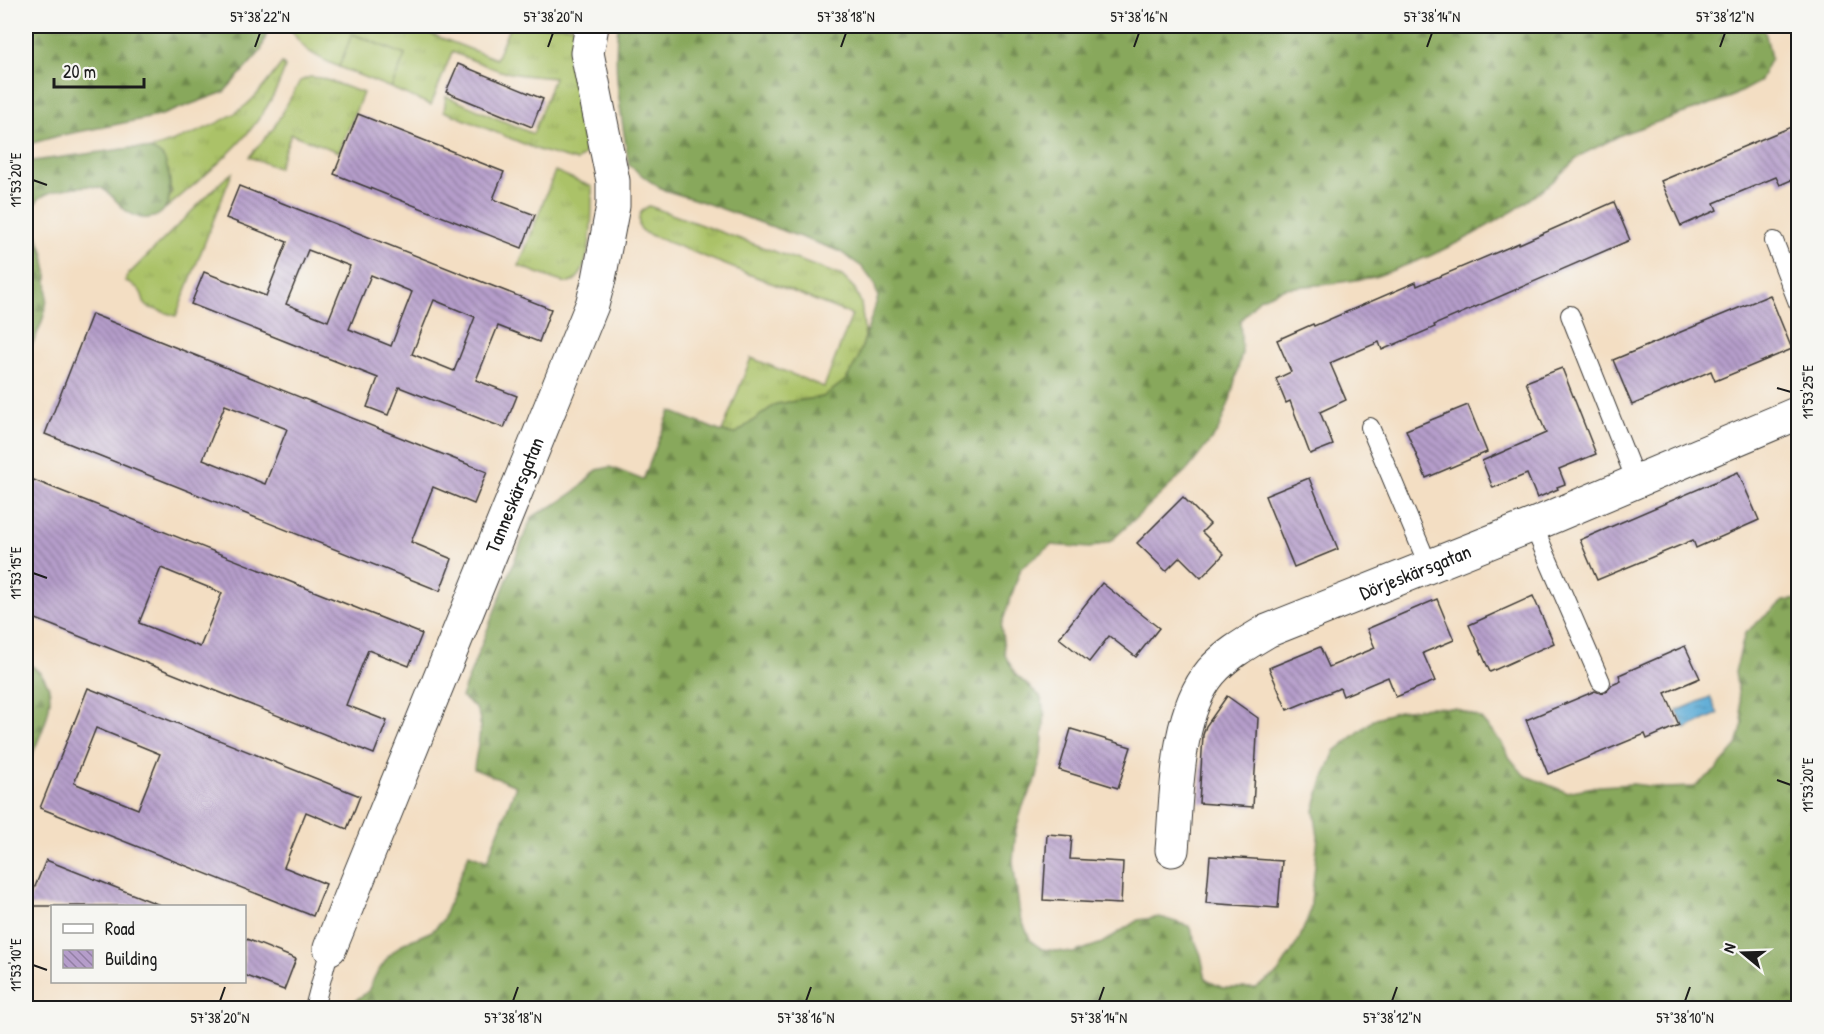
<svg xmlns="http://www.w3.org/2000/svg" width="1824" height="1034" viewBox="0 0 1824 1034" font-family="'Patrick Hand',sans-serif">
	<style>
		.grass { fill: url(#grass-tufts); stroke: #646f42; stroke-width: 1.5 }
		.forest { fill: url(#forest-firs); stroke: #52623c; stroke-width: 1.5 }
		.green { fill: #abc268; stroke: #646f42; stroke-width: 1.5 }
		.water { fill: url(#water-ripples); stroke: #3c6479; stroke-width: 1.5 }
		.building { fill: url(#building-back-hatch); fill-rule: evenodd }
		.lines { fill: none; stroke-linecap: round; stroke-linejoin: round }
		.service-casing { stroke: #3c3935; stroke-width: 20 }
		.minor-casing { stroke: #3c3935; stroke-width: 35 }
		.service { stroke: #fff; stroke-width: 18 }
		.minor { stroke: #fff; stroke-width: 33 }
		.ticks { fill: none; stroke: #1c1c1c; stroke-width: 2 }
		.labels { text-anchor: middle; stroke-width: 4.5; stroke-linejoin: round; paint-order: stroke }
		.street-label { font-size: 20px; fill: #1c1c1c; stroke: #f6f6f2 }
		.neatline { fill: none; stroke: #1c1c1c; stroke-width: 2 }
		.ticks-label { font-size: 15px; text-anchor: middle; fill: #1c1c1c }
	</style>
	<defs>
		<pattern id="grass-tufts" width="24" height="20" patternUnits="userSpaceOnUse" patternTransform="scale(1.5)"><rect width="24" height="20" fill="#abc268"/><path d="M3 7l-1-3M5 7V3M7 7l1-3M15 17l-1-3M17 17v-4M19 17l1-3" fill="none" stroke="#93a65a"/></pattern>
		<pattern id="forest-firs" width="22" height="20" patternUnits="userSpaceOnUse" patternTransform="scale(1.5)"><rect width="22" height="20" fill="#88a85c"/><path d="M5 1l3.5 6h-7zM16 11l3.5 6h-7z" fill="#6e884b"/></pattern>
		<pattern id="water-ripples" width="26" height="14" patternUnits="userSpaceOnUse" patternTransform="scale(1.5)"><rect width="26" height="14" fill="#5cabd6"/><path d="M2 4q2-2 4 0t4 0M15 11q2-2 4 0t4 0" fill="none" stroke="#4b8aad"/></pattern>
		<pattern id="building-back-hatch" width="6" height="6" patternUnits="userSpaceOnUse" patternTransform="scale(1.5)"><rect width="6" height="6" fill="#b59dca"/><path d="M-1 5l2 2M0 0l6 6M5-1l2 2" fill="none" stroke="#927fa3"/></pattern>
	</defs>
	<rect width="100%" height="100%" fill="#f6f6f2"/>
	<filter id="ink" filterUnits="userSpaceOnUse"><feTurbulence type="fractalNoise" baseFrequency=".0167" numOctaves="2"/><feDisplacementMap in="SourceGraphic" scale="12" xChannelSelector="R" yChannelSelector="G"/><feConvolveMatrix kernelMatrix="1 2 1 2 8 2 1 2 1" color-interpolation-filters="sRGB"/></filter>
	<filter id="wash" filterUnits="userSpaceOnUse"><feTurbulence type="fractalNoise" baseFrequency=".008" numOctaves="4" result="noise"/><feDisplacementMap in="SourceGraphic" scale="24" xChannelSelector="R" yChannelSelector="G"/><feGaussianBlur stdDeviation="1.35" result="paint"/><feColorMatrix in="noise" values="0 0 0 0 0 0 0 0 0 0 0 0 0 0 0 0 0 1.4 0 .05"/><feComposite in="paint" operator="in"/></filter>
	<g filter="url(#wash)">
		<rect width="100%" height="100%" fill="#f3dec3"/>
		<g class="grass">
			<path d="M289 26H410L496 59 510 26H577L575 73 585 148 584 155 577 161 541 151 444 111 446 96 533 134 554 78 522 75 500 71 452 52 431 105 391 88 405 55 353 34 339 67C313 55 303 52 289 26Z"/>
			<path d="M282 63 285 67C266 129 213 169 165 209L172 191 151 149C180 139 221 125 245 106 259 95 271 77 282 63Z"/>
			<path d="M310 77 321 78 363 93 339 152 291 134 278 168 249 157 273 129 300 81Z"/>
			<path d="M555 171 592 187C592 206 594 280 568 283 559 283 529 269 519 266Z"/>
			<path d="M232 173 176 316 148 307 144 303C142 289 137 287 125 281L127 276 223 180Z"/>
			<path d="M649 206 842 276 855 289 861 303 865 337 858 359 846 380 823 397 776 404 735 434 722 432 751 358 824 387 852 315 645 233 639 227C638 216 639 211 649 206Z"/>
		</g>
		<g class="forest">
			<path d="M26 26H269L261 51 224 92 159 116 58 136 26 145Z"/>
			<path d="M618 26H1762L1766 35 1771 58 1759 82 1729 98 1625 133 1581 155 1551 183 1515 210 1465 239 1430 256 1375 277 1329 284 1285 288 1259 299 1240 321 1242 353 1230 400 1218 431 1189 468 1111 541 1090 548 1051 545 1021 568 1001 626 1005 655 1016 675 1040 696 1045 712 1042 749 1037 777 1023 806 1016 829 1013 861 1020 916 1031 941 1042 949 1073 953 1102 943 1138 920 1160 917 1189 926 1201 955 1206 980 1223 988H1256L1278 973 1299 940 1310 912 1318 837 1314 810 1323 780 1335 751 1376 718 1399 711 1429 707 1455 708 1480 718 1501 742 1510 758 1524 775 1566 792 1599 786 1633 784 1665 788 1694 787 1716 770 1737 746 1743 723 1735 672 1745 633 1783 601 1798 599V1008H350L356 1000 368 991 375 976 388 957 402 944 432 931 442 921 469 854 487 861 516 786 474 769C475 753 486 723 476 709 473 704 466 701 461 697L527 528 533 516 558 503 578 489 597 470 610 467 643 480 670 411 722 432 735 434 776 404 823 397 846 380 858 359 878 297 874 283 862 267 839 251 703 202 664 190 648 180 629 165C622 119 612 72 618 26Z"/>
			<path d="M131 148C142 148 153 148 161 155 165 158 166 163 167 167 174 187 171 221 143 218 122 215 118 198 103 189 91 182 47 190 38 200 22 218 40 236 44 255 47 268 48 283 47 296 46 318 37 337 26 355V162Z"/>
			<path d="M26 662C34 667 44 675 48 685 57 708 34 748 26 769Z"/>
		</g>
		<path class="green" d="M352 34 405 55 391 88 339 67Z"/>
		<path class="water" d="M1710 697 1718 714 1685 729 1677 711Z"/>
		<g id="blocks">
			<g class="building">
				<path d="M458 64 543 99 532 127 446 92Z"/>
				<path d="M358 114 504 172 493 199 535 215 522 248 334 174Z"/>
				<path d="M1798 124V177L1780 185 1776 177 1714 203 1717 210 1681 226 1661 181Z"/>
				<path d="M239 186 551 309 539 342 498 326 476 380 517 396 504 428 399 387 388 415 367 407 378 378 191 304 204 272 266 296 287 242 226 218ZM308 250 350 266 328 321 286 304ZM371 275 412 292 391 346 349 329ZM434 300 475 317 454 371 412 354Z"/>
				<path d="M1614 202 1630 240 1434 325 1435 327 1382 350 1379 342 1330 363 1346 400 1320 412 1333 445 1310 454 1290 401 1286 403 1276 379 1291 372 1277 340 1313 324 1314 326 1416 282 1417 286 1519 243V244Z"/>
				<path d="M1770 295 1792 349 1715 381 1711 371 1632 405 1613 360Z"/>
				<path d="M92 314 487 472 474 504 433 487 411 542 452 559 440 591 45 434ZM225 405 287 429 265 484 203 459Z"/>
				<path d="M1562 368 1596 454 1559 469 1565 484 1557 487 1558 489 1537 498 1527 474 1493 488 1482 461 1546 433 1526 382Z"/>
				<path d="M1468 405 1487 452 1426 478 1406 430Z"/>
				<path d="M1738 472 1759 520 1696 548 1693 540 1597 580 1580 540Z"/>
				<path d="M26 477 422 634 409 666 368 650 346 705 387 721 374 754 26 615ZM161 568 222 593 200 647 139 623Z"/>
				<path d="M1309 478 1338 549 1294 567 1265 496Z"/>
				<path d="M1183 497 1210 524 1202 532 1224 554 1201 578 1180 557 1166 571 1137 543Z"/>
				<path d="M1102 583 1159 628 1136 657 1109 636 1089 662 1059 638Z"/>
				<path d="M1533 596 1554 643 1490 672 1469 625Z"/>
				<path d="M1437 599 1454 640 1423 653 1435 681 1396 697 1388 677 1343 696 1340 688 1287 710 1269 668 1320 647 1329 667 1375 648 1367 629Z"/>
				<path d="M1685 646 1700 678 1665 693 1679 725 1647 739 1645 734 1548 774 1526 720 1595 691 1600 693 1606 692 1612 685 1621 681 1619 675Z"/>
				<path d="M88 688 360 796 347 829 306 812 284 867 326 884 313 916 40 808ZM96 728 160 754 138 809 74 783Z"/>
				<path d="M1227 696 1258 718 1253 807 1199 803 1203 735 1206 726Z"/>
				<path d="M1071 729 1131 747 1118 788 1059 770Z"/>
				<path d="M1047 834 1072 836 1070 859 1123 862 1121 904 1043 900Z"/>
				<path d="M1210 856 1282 861 1278 908 1206 903Z"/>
				<path d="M46 860 160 905V906H27Z"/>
				<path d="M244 938 296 959 284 990 244 975Z"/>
			</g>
		</g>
	</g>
	<g filter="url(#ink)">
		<use href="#blocks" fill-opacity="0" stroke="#3c3935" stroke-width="1.5"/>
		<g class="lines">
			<defs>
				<g id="service">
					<path d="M1774 241 1798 303"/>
					<path d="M1570 315 1636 481"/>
					<path d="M1370 427 1429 567"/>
					<path d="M1533 525 1601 682"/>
					<path d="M314 1008 330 948"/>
				</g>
				<g id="minor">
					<path id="s1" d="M1172 850C1177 797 1175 715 1211 672 1227 654 1247 643 1267 631L1533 525 1798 413"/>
					<path id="s2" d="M330 948 592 305 599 279 613 206V181L587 53 592 26"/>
				</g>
			</defs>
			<use href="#service" class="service-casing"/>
			<use href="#minor" class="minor-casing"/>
			<use href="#service" class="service"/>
			<use href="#minor" class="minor"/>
		</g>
	</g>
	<path class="ticks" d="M255 47 260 33M548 47 553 33M841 47 846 33M1134 47 1139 33M1427 47 1432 33M1720 47 1725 33M33 180 47 185M1777 388 1791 392M33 573 47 578M1777 780 1791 785M33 965 47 970M220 1001 225 987M513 1001 518 987M806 1001 811 987M1099 1001 1104 987M1392 1001 1397 987M1685 1001 1690 987"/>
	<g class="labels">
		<g class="street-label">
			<text dy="7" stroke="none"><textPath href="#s2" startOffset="489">Tanneskärsgatan</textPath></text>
			<text dy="7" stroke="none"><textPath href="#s1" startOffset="414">Dörjeskärsgatan</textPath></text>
		</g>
	</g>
	<rect width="1824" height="1034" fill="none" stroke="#f6f6f2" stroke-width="66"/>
	<rect x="51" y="905" width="195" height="78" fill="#f6f6f2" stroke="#9f9f9c" stroke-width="1.5"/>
	<rect x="63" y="924" width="30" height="9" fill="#ffffff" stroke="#9f9f9c" stroke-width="1.5"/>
	<text x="105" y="935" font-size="18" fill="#1c1c1c">Road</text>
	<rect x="63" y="950" width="30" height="18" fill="url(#building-back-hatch)" stroke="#9f9f9c" stroke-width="1.5"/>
	<text x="105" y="965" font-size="18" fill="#1c1c1c">Building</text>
	<g transform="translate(1743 953) rotate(289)" stroke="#f6f6f2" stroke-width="4.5" paint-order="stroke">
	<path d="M0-4.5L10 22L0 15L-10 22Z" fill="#1c1c1c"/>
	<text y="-9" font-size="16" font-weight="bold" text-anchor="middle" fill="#1c1c1c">N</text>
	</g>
	<path d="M54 78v9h90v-9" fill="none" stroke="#1c1c1c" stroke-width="3"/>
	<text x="63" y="78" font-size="18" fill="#1c1c1c" stroke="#f6f6f2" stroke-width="4.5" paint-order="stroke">20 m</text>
	<rect x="33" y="33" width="1758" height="968" class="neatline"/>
	<g class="ticks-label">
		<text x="260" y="22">57°38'22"N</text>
		<text x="553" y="22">57°38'20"N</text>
		<text x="846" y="22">57°38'18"N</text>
		<text x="1139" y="22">57°38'16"N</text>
		<text x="1432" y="22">57°38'14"N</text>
		<text x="1725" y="22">57°38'12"N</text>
		<text transform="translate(16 180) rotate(-90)" y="5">11°53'20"E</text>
		<text transform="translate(1808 392) rotate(-90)" y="5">11°53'25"E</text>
		<text transform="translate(16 573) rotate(-90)" y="5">11°53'15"E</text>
		<text transform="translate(1808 785) rotate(-90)" y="5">11°53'20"E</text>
		<text transform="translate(16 965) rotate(-90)" y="5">11°53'10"E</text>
		<text x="220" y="1023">57°38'20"N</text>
		<text x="513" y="1023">57°38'18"N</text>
		<text x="806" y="1023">57°38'16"N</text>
		<text x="1099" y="1023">57°38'14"N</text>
		<text x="1392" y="1023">57°38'12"N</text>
		<text x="1685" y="1023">57°38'10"N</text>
	</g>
</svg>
